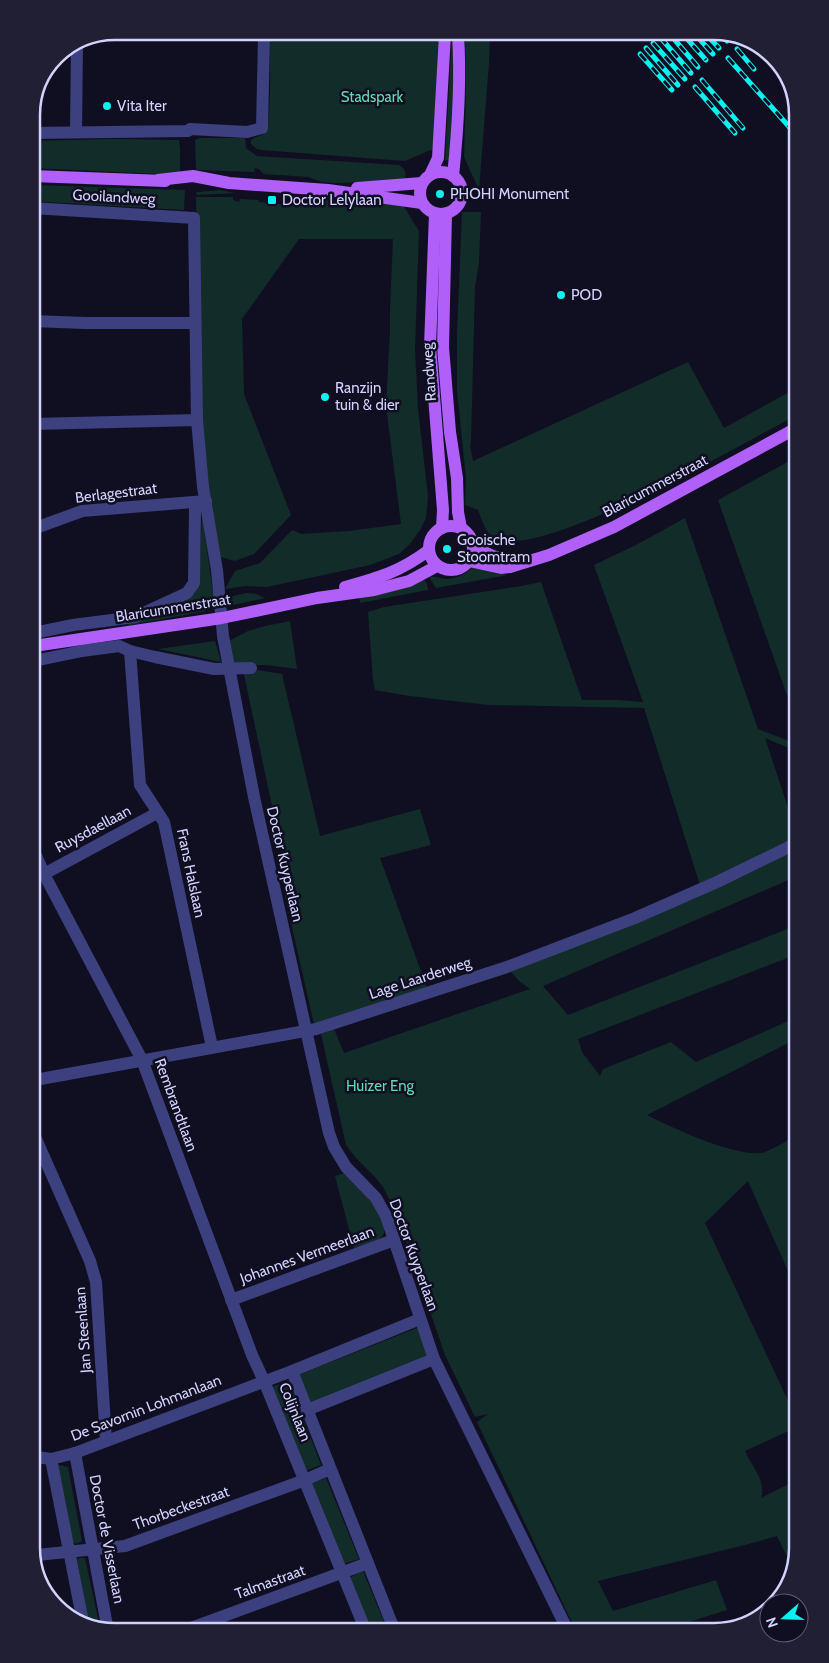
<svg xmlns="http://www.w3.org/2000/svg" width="829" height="1663" viewBox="0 0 829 1663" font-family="Cabin,sans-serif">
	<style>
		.green { fill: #122c29 }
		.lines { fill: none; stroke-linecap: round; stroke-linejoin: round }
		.minor { stroke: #3c407f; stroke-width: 12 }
		.major { stroke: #b05ff8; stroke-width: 12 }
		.rail-casing { stroke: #0bf0f0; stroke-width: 5 }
		.rail { stroke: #100f22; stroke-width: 3; stroke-dasharray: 9; stroke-linecap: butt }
		.poi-dot { fill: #0bf0f0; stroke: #100f22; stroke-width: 2 }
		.labels { text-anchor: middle; stroke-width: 5; stroke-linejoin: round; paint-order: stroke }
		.park-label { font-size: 15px; fill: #62dab0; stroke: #100f22 }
		.poi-label { font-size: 15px; fill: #d3d2fd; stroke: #100f22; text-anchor: start }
		.street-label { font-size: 15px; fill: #d3d2fd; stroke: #100f22 }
		.rim { fill: none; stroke: #d3d2fd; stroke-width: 2.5 }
	</style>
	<rect width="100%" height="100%" fill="#100f22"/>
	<g class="green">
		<path d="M439 34 433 149 405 161 261 150 257 149 251 144V140C257 135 263 137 268 130L270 95V36Z"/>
		<path d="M452 34 454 64 452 161 445 160Z"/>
		<path d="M465 34H490L489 63 479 190 464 157 466 87Z"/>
		<path d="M200 138H245L246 148 257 156 399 165C406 169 407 174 404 181L335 183 322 182 308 177 264 174 259 169 255 168 254 172 198 170 196 169 195 140Z"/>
		<path d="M110 139 179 140 180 150V175L32 168V141Z"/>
		<path d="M32 185 185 190 184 210 32 201Z"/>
		<path d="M220 190 235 193 197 195 196 192H198Z"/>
		<path d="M196 197H233V200L239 202 240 199 258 200 259 202 280 204 301 197 403 205 419 231 415 349 418 409 428 496 426 518 420 530 410 544 399 554 370 565 267 587 246 586 225 589 235 571 260 563 292 530 301 534 349 531 401 524 386 406 390 331V309L393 239H299L242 319 244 394 291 515 254 554 235 561 221 557 207 482 201 425Z"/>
		<path d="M462 212H481L479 263 475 287 471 441 470 446 473 461 688 362 724 428 793 390V417C744 443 541 560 496 539 485 534 482 519 478 510L465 505 466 478 457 390V335Z"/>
		<path d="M793 459 794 715 718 500Z"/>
		<path d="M202 514 214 600 206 611 125 626 194 594 199 584Z"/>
		<path d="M685 518 758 729 794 743V750L765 738 795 829V840L700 885 644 708 489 705 409 696 375 690 373 680 368 612 384 607 521 586 541 582 582 700H619L643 702 594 565 636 545Z"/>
		<path d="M473 567 508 575 436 588 429 577C436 576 440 579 446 579 456 579 466 574 473 567Z"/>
		<path d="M424 579 427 584 428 590 360 603 359 597Z"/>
		<path d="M247 593 256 594 265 598 229 606 228 597Z"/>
		<path d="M290 621 297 669 266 665H234L229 641 248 631 265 626Z"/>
		<path d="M215 641 221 662 158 649Z"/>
		<path d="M251 669 282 674 320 836 420 809 431 845 380 858 427 988 314 1024 284 892 290 890 243 670Z"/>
		<path d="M795 851V881L793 878 543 986 568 1015 795 926V955L578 1039 582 1052 600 1076 603 1069 671 1042 696 1062 795 1018 796 1039 647 1115C670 1127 741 1160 765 1152 775 1148 786 1141 796 1136L797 1291 748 1181 705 1223 797 1420V1427L745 1451C751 1466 767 1481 761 1498L797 1480 798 1548 792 1567 777 1536 745 1545 598 1581 613 1611 716 1580 727 1610 676 1626 574 1627 477 1422 488 1414 475 1417 445 1355 396 1212 383 1187 375 1177 356 1158 346 1145 321 1034 334 1029 344 1053 530 989 519 981 511 972Z"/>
		<path d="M345 1173C360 1188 375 1200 382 1220 383 1225 386 1230 383 1235 378 1243 362 1245 354 1248L335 1176Z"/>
		<path d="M417 1328 430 1358 310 1403 298 1375Z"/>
		<path d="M289 1380 321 1465 305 1471 272 1387Z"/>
		<path d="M59 1465 68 1467 82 1541 76 1544 71 1540 55 1467Z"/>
		<path d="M326 1478 359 1559 343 1564 311 1484Z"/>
		<path d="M79 1558H85L100 1628 89 1624 77 1559Z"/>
		<path d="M363 1571 387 1629H368L348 1578Z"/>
	</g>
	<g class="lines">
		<g class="minor">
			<path d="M76 132 77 42"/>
			<path d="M32 133 188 131 190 129 247 132 262 128 264 36"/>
			<path d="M32 208 194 218 197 420 203 487 217 570 223 636 254 797 329 1133 334 1147 346 1167 376 1198 386 1216 434 1359 566 1627"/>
			<path d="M32 321 85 323H195"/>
			<path d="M33 424 197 420"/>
			<path d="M33 529 82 511 206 501"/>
			<path d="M34 633 73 625 135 617 187 593 194 583 195 509 206 501"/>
			<path d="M130 651 140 785 164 822 212 1047"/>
			<path d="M34 661 82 651 119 646 130 651 155 657 214 669 251 668"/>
			<path d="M34 851 44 874 142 1060 252 1355 264 1381 365 1629"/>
			<path d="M44 874 157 813"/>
			<path d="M35 1080 316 1029 507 967 635 918 717 882 795 844"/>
			<path d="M36 1139 90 1261 96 1282 106 1441"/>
			<path d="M231 1300 394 1240"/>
			<path d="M292 1371 394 1629"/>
			<path d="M307 1410 434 1359"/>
			<path d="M75 1453 108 1631"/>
			<path d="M37 1457 51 1459 75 1453 292 1371 420 1319"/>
			<path d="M51 1459 83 1622"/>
			<path d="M37 1555 125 1546 305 1480 330 1469"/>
			<path d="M183 1631 368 1563"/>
		</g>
		<g class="major">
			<circle cx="441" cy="193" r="21"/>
			<path d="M430 175 438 158 445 34"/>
			<path d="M32 176 165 181"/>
			<path d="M453 176C458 129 461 81 458 34"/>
			<path d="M158 180 193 176 229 183 328 190 422 203"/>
			<path d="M357 188 422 183"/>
			<path d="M435 214 430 346 443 510 442 528"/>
			<path d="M446 214 443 347 450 432 457 478 458 512 461 528"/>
			<circle cx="451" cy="548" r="22"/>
			<path d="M472 545C486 554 501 561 518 561"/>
			<path d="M469 561 501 568 510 567 549 555 614 527 793 430"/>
			<path d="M345 587C378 578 400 572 429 550"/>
			<path d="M34 646 222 618 317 598 374 590 409 581 437 566"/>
		</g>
		<defs>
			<g id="rail">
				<path d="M719 31 727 41"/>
				<path d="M668 32 698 67"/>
				<path d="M681 32 706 60"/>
				<path d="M693 32 713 54"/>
				<path d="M704 32 719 48"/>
				<path d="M660 37 691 73"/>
				<path d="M653 43 685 79"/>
				<path d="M646 48 678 85"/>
				<path d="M737 49 754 69"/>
				<path d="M640 54 672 90"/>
				<path d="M728 58 792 130"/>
				<path d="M702 80 743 128"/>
				<path d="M695 87 735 133"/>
			</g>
		</defs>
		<use href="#rail" class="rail-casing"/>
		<use href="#rail" class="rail"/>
	</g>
	<g class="poi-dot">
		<circle cx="107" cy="106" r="5"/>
		<circle cx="440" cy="194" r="5"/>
		<rect x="267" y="195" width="10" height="10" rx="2.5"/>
		<circle cx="561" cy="295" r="5"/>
		<circle cx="325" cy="397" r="5"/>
		<circle cx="447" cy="549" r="5"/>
	</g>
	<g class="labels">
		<g class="park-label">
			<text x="372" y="102">Stadspark</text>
			<text x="380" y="1091">Huizer Eng</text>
		</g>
		<g class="poi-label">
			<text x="117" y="111">Vita Iter</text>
			<text x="450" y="199">PHOHI Monument</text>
			<text x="282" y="205">Doctor Lelylaan</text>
			<text x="571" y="300">POD</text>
			<text x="335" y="393">Ranzijn<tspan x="335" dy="17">tuin &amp; dier</tspan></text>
			<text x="457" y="545">Gooische<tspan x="457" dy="17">Stoomtram</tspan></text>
		</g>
		<g class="street-label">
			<text transform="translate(114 197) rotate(3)" y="5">Gooilandweg</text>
			<text transform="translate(429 372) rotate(-94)" y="5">Randweg</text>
			<text transform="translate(655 486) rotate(-28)" y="5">Blaricummerstraat</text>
			<text transform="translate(116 493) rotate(-7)" y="5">Berlagestraat</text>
			<text transform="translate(173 608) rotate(-9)" y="5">Blaricummerstraat</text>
			<text transform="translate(93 829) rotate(-28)" y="5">Ruysdaellaan</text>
			<text transform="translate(285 864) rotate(77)" y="5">Doctor Kuyperlaan</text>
			<text transform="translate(191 873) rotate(78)" y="5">Frans Halslaan</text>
			<text transform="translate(420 978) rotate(-18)" y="5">Lage Laarderweg</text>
			<text transform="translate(176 1105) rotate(70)" y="5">Rembrandtlaan</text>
			<text transform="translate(307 1255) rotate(-20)" y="5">Johannes Vermeerlaan</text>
			<text transform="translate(414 1255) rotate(70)" y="5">Doctor Kuyperlaan</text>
			<text transform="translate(83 1330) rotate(-94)" y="5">Jan Steenlaan</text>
			<text transform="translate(146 1408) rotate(-21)" y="5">De Savornin Lohmanlaan</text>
			<text transform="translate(295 1412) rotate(68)" y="5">Colijnlaan</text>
			<text transform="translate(181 1508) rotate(-20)" y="5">Thorbeckestraat</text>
			<text transform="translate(107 1539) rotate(79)" y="5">Doctor de Visserlaan</text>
			<text transform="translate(270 1582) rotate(-20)" y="5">Talmastraat</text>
		</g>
	</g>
	<path d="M0 0H829V1663H0ZM115 40H714A75 75 0 0 1 789 115V1548A75 75 0 0 1 714 1623H115A75 75 0 0 1 40 1548V115A75 75 0 0 1 115 40Z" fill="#201f34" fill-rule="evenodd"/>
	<path class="rim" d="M115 40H714A75 75 0 0 1 789 115V1548A75 75 0 0 1 714 1623H115A75 75 0 0 1 40 1548V115A75 75 0 0 1 115 40Z"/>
	<g transform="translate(784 1618) rotate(250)"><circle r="24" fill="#100f22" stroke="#5e5d7a"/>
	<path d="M0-4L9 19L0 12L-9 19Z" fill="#0bf0f0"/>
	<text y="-8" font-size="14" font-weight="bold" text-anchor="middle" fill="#d3d2fd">N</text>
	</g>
</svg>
